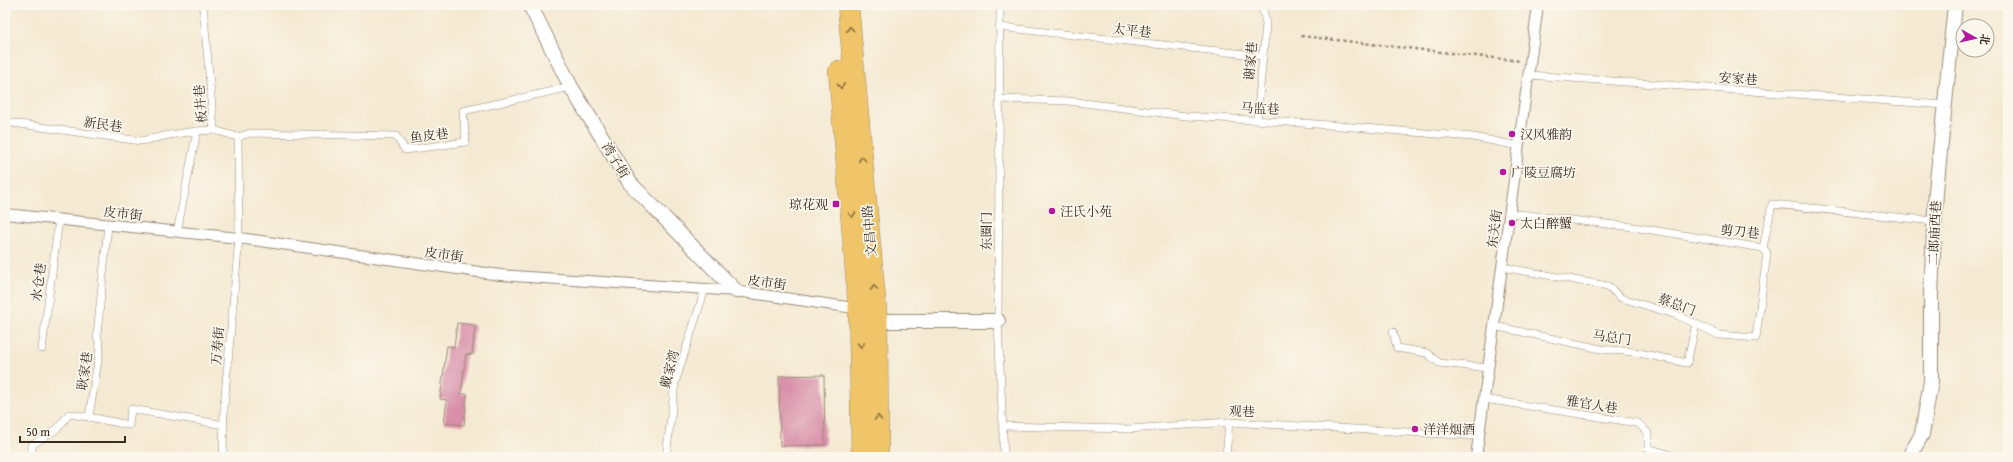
<svg xmlns="http://www.w3.org/2000/svg" width="2013" height="462" viewBox="0 0 2013 462" font-family="'Gentium Book Plus','Noto Serif SC',serif">
	<style>
		.building { fill: #d88ea9 }
		.lines { fill: none; stroke-linecap: round; stroke-linejoin: round }
		.service-casing { stroke: #988a78; stroke-width: 8 }
		.pedestrian-casing { stroke: #988a78; stroke-width: 12 }
		.minor-casing { stroke: #988a78; stroke-width: 16 }
		.primary-casing { stroke: #988a78; stroke-width: 22 }
		.path { stroke: #988a78; stroke-width: 2.5; stroke-dasharray: 3 3; stroke-linecap: butt }
		.service { stroke: #fff; stroke-width: 7 }
		.pedestrian { stroke: #fff; stroke-width: 10 }
		.minor { stroke: #fff; stroke-width: 14 }
		.primary { stroke: #f0c469; stroke-width: 21 }
		.oneway { stroke: #8c6f40 }
		.poi-dot { fill: #b5179e; stroke: #fbf7ec; stroke-width: 1.5 }
		.labels { text-anchor: middle; stroke-width: 3.5; stroke-linejoin: round; paint-order: stroke }
		.street-label { font-size: 13px; fill: #3b2a1e; stroke: #fbf7ec }
		.poi-label { font-size: 13px; fill: #3b2a1e; stroke: #fbf7ec; text-anchor: start }
	</style>
	<rect width="100%" height="100%" fill="#fbf7ec"/>
	<filter id="ink" filterUnits="userSpaceOnUse"><feTurbulence type="fractalNoise" baseFrequency=".025" numOctaves="2"/><feDisplacementMap in="SourceGraphic" scale="8" xChannelSelector="R" yChannelSelector="G"/><feConvolveMatrix kernelMatrix="1 2 1 2 8 2 1 2 1" color-interpolation-filters="sRGB"/></filter>
	<filter id="wash" filterUnits="userSpaceOnUse"><feTurbulence type="fractalNoise" baseFrequency=".012" numOctaves="4" result="noise"/><feDisplacementMap in="SourceGraphic" scale="16" xChannelSelector="R" yChannelSelector="G"/><feGaussianBlur stdDeviation="0.9" result="paint"/><feColorMatrix in="noise" values="0 0 0 0 0 0 0 0 0 0 0 0 0 0 0 0 0 1.4 0 .05"/><feComposite in="paint" operator="in"/></filter>
	<g filter="url(#wash)">
		<rect width="100%" height="100%" fill="#f4e9d2"/>
		<g id="blocks">
			<g class="building">
				<path d="M457 323 475 325 472 355 466 354 461 394H467L464 425 444 423 447 400 440 399 447 346 454 347Z"/>
				<path d="M824 375 825 445 780 446 779 376Z"/>
			</g>
		</g>
	</g>
	<g filter="url(#ink)">
		<use href="#blocks" fill-opacity="0" stroke="#988a78" stroke-width="1"/>
		<g class="lines">
			<defs>
				<g id="service">
					<path d="M1000 5 998 321 1004 457"/>
					<path d="M999 27 1263 56"/>
					<path d="M1529 75 1945 105"/>
					<path d="M999 99 1068 101 1186 116 1316 124 1473 137 1519 146"/>
					<path d="M1257 119 1266 24 1262 5"/>
					<path d="M5 122 141 141 169 135 197 131"/>
					<path d="M214 130 238 137 250 133 396 136 405 150 466 142 463 111 571 87"/>
					<path d="M1510 213 1633 227 1763 248 1772 204 1935 221"/>
					<path d="M177 232 197 131 214 130 203 5"/>
					<path d="M1502 267 1608 286 1621 298 1677 315 1719 335 1756 338 1767 253 1763 248"/>
					<path d="M1494 326 1601 349 1634 352 1687 363 1696 324"/>
					<path d="M1393 332 1397 348 1427 353 1439 363 1488 368"/>
					<path d="M42 349 59 219"/>
					<path d="M1484 399 1638 423 1648 433V448L1678 457"/>
					<path d="M89 417 129 425 131 409 224 425"/>
					<path d="M1004 426 1128 429 1229 422 1479 436"/>
					<path d="M32 457V445L58 428 69 414 89 417 100 348 97 335 108 225"/>
					<path d="M223 457 224 406 239 238 238 137"/>
					<path d="M666 457 675 383 705 289"/>
					<path d="M1226 457 1229 422"/>
				</g>
				<g id="pedestrian">
					<path d="M5 214 239 238 500 275 736 291 861 309"/>
					<path d="M1476 457 1538 5"/>
				</g>
				<g id="minor">
					<path d="M530 5 571 87 630 183 736 291"/>
					<path d="M877 321H998"/>
					<path d="M1909 457 1922 434 1931 381V294L1936 191 1955 5"/>
				</g>
				<g id="primary">
					<path d="M848 5 877 321 878 457"/>
					<path d="M839 71 859 308 862 457"/>
				</g>
			</defs>
			<use href="#service" class="service-casing"/>
			<use href="#pedestrian" class="pedestrian-casing"/>
			<use href="#minor" class="minor-casing"/>
			<use href="#primary" class="primary-casing"/>
			<path class="path" d="M1301 36 1520 61"/>
			<use href="#service" class="service"/>
			<use href="#pedestrian" class="pedestrian"/>
			<use href="#minor" class="minor"/>
			<use href="#primary" class="primary"/>
		</g>
		<defs><path id="oneway-chevron" d="M-2-3.5L2.5 0L-2 3.5" fill="none" stroke-width="1.6" stroke-linecap="round" stroke-linejoin="round"/></defs>
		<g class="oneway">
			<use href="#oneway-chevron" transform="translate(850 29) rotate(-95)"/>
			<use href="#oneway-chevron" transform="translate(841 86) rotate(85)"/>
			<use href="#oneway-chevron" transform="translate(862 159) rotate(-95)"/>
			<use href="#oneway-chevron" transform="translate(852 215) rotate(85)"/>
			<use href="#oneway-chevron" transform="translate(874 288) rotate(-95)"/>
			<use href="#oneway-chevron" transform="translate(861 345) rotate(88)"/>
			<use href="#oneway-chevron" transform="translate(878 418) rotate(-90)"/>
		</g>
	</g>
	<g class="poi-dot">
		<circle cx="1512" cy="134" r="4"/>
		<circle cx="1503" cy="172" r="4"/>
		<rect x="832" y="200" width="8" height="8" rx="2"/>
		<circle cx="1052" cy="211" r="4"/>
		<circle cx="1512" cy="223" r="4"/>
		<circle cx="1415" cy="429" r="4"/>
	</g>
	<g class="labels">
		<g class="street-label">
			<text transform="translate(1132 30) rotate(6)" y="5">太平巷</text>
			<text transform="translate(1250 61) rotate(-85)" y="5">谢家巷</text>
			<text transform="translate(1738 78) rotate(4)" y="5">安家巷</text>
			<text transform="translate(200 104) rotate(-95)" y="5">板井巷</text>
			<text transform="translate(1260 108) rotate(3)" y="5">马监巷</text>
			<text transform="translate(103 124) rotate(8)" y="5">新民巷</text>
			<text transform="translate(429 135) rotate(-7)" y="5">鱼皮巷</text>
			<text transform="translate(616 160) rotate(58)" y="5">湾子街</text>
			<text transform="translate(123 213) rotate(6)" y="5">皮市街</text>
			<text transform="translate(1494 229) rotate(-82)" y="5">东关街</text>
			<text transform="translate(869 231) rotate(-95)" y="5">文昌中路</text>
			<text transform="translate(986 231) rotate(-90)" y="5">东圈门</text>
			<text transform="translate(1740 231) rotate(6)" y="5">剪刀巷</text>
			<text transform="translate(1934 233) rotate(-87)" y="5">二郎庙西巷</text>
			<text transform="translate(444 254) rotate(8)" y="5">皮市街</text>
			<text transform="translate(38 282) rotate(-83)" y="5">水仓巷</text>
			<text transform="translate(767 282) rotate(8)" y="5">皮市街</text>
			<text transform="translate(1677 304) rotate(21)" y="5">蔡总门</text>
			<text transform="translate(1612 337) rotate(8)" y="5">马总门</text>
			<text transform="translate(217 346) rotate(-85)" y="5">万寿街</text>
			<text transform="translate(669 369) rotate(-75)" y="5">戴家湾</text>
			<text transform="translate(84 371) rotate(-81)" y="5">耿家巷</text>
			<text transform="translate(1592 404) rotate(9)" y="5">雅官人巷</text>
			<text transform="translate(1242 411) rotate(2)" y="5">观巷</text>
		</g>
		<g class="poi-label">
			<text x="1520" y="139">汉风雅韵</text>
			<text x="1511" y="177">广陵豆腐坊</text>
			<text x="828" y="209" text-anchor="end">琼花观</text>
			<text x="1060" y="216">汪氏小苑</text>
			<text x="1520" y="228">太白醉蟹</text>
			<text x="1423" y="434">洋洋烟酒</text>
		</g>
	</g>
	<rect width="2013" height="462" fill="none" stroke="#fbf7ec" stroke-width="20"/>
	<g transform="translate(1975 38) rotate(98)"><circle r="19" fill="#fbf7ec" stroke="#aea59a"/>
	<path d="M0-3L7 15L0 10L-7 15Z" fill="#b5179e"/>
	<text y="-6" font-size="11" font-weight="bold" text-anchor="middle" fill="#3b2a1e">北</text>
	</g>
	<path d="M20 436v6h105v-6" fill="none" stroke="#3b2a1e" stroke-width="2"/>
	<text x="26" y="436" font-size="12" fill="#3b2a1e" stroke="#fbf7ec" stroke-width="3" paint-order="stroke">50 m</text>
</svg>
